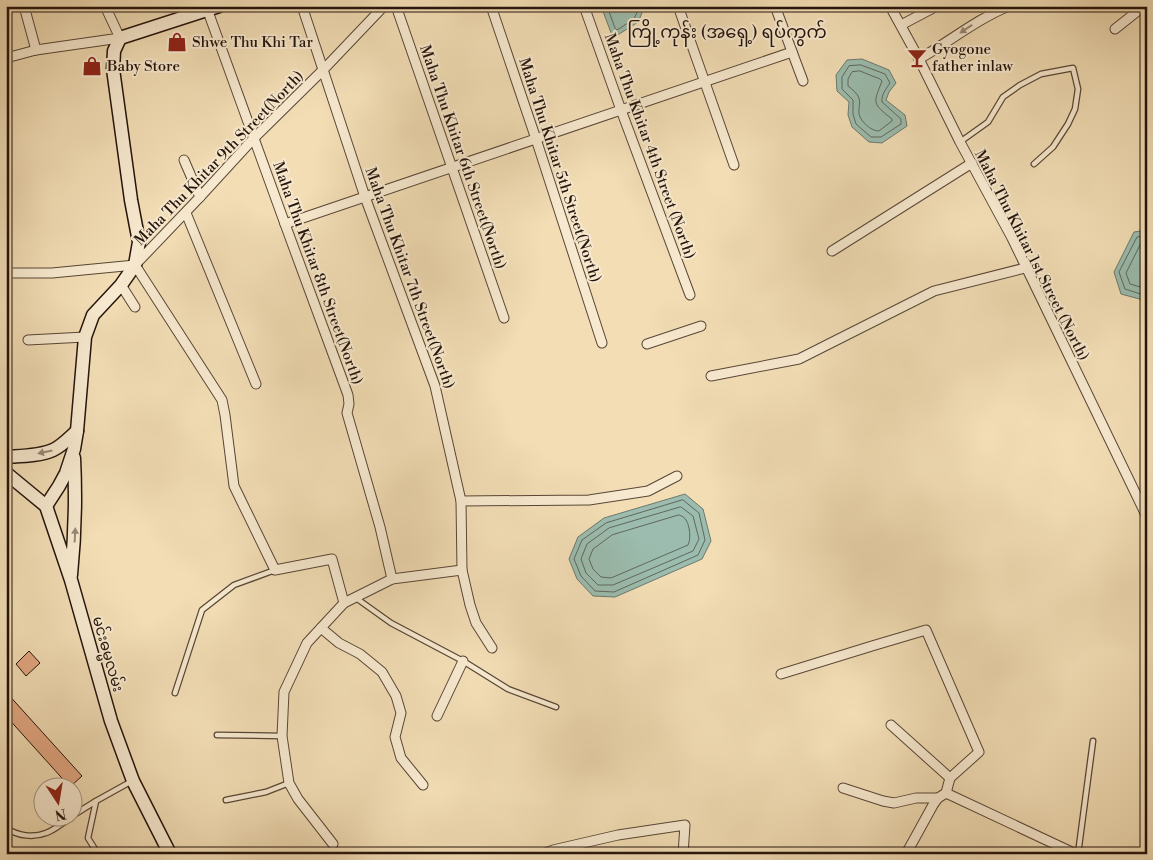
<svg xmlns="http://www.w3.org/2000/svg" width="1153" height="860" viewBox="0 0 1153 860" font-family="'Libre Bodoni','Noto Sans Myanmar',serif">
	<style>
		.water { fill: #9bbcae; stroke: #6c796d }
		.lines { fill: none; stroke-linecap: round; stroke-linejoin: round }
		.shore { stroke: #60685d; stroke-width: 1 }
		.building { fill: #e3a883; stroke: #25140c }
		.lane-casing { stroke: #584636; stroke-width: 7 }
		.street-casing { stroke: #584636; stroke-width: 11 }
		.secondary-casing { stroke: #25140c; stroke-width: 15 }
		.lane { stroke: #f7e9cf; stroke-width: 4.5 }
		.street { stroke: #f7e9cf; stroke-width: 9 }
		.secondary { stroke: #f7e9cf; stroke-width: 12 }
		.oneway { fill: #988977 }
		.labels { text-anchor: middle; stroke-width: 4; stroke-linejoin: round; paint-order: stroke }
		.poi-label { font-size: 15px; fill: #25140c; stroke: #f7e9cf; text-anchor: start }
		.street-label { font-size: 15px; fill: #25140c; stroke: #f7e9cf }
		.quarter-label { font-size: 18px; fill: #25140c; stroke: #f7e9cf }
	</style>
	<rect width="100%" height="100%" fill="#f2ddb5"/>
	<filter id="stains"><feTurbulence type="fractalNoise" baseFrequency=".004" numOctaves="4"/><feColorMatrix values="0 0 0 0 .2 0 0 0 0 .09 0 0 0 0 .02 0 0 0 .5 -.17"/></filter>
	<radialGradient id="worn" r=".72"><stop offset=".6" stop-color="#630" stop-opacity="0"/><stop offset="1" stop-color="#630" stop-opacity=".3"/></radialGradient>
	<g class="water">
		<path d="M601 6H645L638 22 613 38Z"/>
		<path d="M862 59 889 70 896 83 889 92 886 100 905 115 907 126 882 143 869 142 852 127 848 115 849 102 837 91 836 75 847 60Z"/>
		<path d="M1147 230V301L1121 294 1114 272 1134 232Z"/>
		<path d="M685 494 703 509 711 541 702 559 615 597 593 596 577 579 569 559 578 537 604 518Z"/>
	</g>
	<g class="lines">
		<g class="shore">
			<path d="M607 6 615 28 617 30 634 19 640 6"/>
			<path d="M861 65 885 74 890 83C886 89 881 95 882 102L901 119V124L881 137H871L856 124 853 114V100L842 89V77L849 66Z"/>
			<path d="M860 71 880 79 882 81C873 104 872 103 892 119V121L879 131C871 131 861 122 859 114 858 108 861 103 859 98 857 93 852 89 848 86V79L852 72Z"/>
			<path d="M1147 235 1137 237 1119 272 1125 289 1147 296"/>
			<path d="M1147 241 1141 243 1126 273 1130 284 1147 289"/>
			<path d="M683 500 699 513 705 540 698 555 614 592 595 591 581 576 574 559 582 540 606 523Z"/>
			<path d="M681 507 693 516 699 539 693 551 613 585H598L586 573 581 559 587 544 609 528Z"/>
			<path d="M679 515C682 516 684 517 686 520 690 526 691 539 688 545L611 578 601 577 593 569 589 559 593 549 612 535Z"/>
		</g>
	</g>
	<g class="building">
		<path d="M29 651 40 663 26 676 16 664Z"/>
		<path d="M6 692 82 776 70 787 6 716Z"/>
	</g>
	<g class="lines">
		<defs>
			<g id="lane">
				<path d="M960 142 988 122 1003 97 1020 85 1041 74 1073 68 1078 89 1075 109 1068 124 1053 147 1034 164"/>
				<path d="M356 598 391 623 463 661 508 689 556 707"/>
				<path d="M175 693 202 610 234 585 275 570"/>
				<path d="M217 735 282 736"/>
				<path d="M226 800 266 792 289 783"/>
				<path d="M96 801 88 838 98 854"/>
				<path d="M72 816 96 801 132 781"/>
				<path d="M6 828C18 836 33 838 46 833 55 830 63 822 71 818"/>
				<path d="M1078 854 1093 741"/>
			</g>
			<g id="street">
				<path d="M24 6 36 50"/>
				<path d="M206 6 285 224 348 395 349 404 347 413 380 527 392 579"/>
				<path d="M302 6 365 197 435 386 461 501 462 570 470 605 476 623 492 648"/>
				<path d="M396 6 504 318"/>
				<path d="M491 6 536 139 602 343"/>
				<path d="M584 6 621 110 690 295"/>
				<path d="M678 6 734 165"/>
				<path d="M775 6 803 81"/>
				<path d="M890 6 919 59 960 142 1012 238 1147 517"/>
				<path d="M901 25 937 6"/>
				<path d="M1115 29 1144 6"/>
				<path d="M6 58 36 50 120 38 105 6"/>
				<path d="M919 59C949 42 977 19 1009 6"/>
				<path d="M184 160 200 197"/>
				<path d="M186 213 256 384"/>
				<path d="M285 224 792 52"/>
				<path d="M832 251 972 163"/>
				<path d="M135 265 222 400 225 415 234 486 275 570 332 559 344 603"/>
				<path d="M135 265 200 197 254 138 324 69 384 6"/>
				<path d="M6 273H52L135 265"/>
				<path d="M121 285 135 307"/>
				<path d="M28 340 85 337"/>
				<path d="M647 344 701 326"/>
				<path d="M711 376 799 359 934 291 1025 268"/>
				<path d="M461 501 589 500 648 491 677 476"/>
				<path d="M321 628 339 643 360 654 382 672 396 696 401 713 395 737 401 758 423 785"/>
				<path d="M781 674 872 646 926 630 979 752 950 778 946 793"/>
				<path d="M437 716 463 661"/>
				<path d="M891 725 950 778"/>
				<path d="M843 788 883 801 894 803 916 798H938"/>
				<path d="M333 844 298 799 289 783 282 736 284 692 307 643 344 603 392 579 462 570"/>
				<path d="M543 854 553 850 618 835 685 825 683 854"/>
				<path d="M906 854 933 805 938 798 946 793 1076 854"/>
			</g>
			<g id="secondary">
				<path d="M6 457C20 456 40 456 53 450 62 446 70 437 77 431"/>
				<path d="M6 473 46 506 71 580 111 721 133 781 170 854"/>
				<path d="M46 506 59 486 66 473 74 449 77 431 85 337 93 315 121 285 135 265 139 242 131 200 113 69 114 51 120 38 219 6"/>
				<path d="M71 575C75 536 76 498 74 458"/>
			</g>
		</defs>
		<use href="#lane" class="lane-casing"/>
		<use href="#street" class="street-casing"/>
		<use href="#secondary" class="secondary-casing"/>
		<use href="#lane" class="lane"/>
		<use href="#street" class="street"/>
		<use href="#secondary" class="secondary"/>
	</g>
	<defs><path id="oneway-solid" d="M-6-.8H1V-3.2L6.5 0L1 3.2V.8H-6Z" transform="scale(1.25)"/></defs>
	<g class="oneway">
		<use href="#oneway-solid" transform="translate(966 29) rotate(146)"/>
		<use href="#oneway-solid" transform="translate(45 452) rotate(168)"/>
		<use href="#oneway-solid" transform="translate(75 535) rotate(-87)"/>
	</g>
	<defs>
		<symbol id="shop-bare" viewBox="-9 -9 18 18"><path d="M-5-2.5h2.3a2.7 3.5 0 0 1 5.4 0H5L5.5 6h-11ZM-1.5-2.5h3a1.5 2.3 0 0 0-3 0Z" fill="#8f2418" stroke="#f7e9cf" stroke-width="2.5" paint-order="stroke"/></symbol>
		<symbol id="bar-bare" viewBox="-9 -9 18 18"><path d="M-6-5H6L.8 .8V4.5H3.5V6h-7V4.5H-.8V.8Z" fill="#8f2418" stroke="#f7e9cf" stroke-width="2.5" paint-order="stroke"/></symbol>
	</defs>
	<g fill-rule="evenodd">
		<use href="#shop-bare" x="163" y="28" width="28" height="28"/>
		<use href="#bar-bare" x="903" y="44" width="28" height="28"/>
		<use href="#shop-bare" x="78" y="52" width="28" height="28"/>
	</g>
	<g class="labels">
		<g class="poi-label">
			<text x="192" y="47">Shwe Thu Khi Tar</text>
			<text x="932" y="54">Gyogone<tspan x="932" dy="17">father inlaw</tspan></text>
			<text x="107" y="71">Baby Store</text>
		</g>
		<g class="street-label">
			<text transform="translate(650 146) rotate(70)" y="5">Maha Thu Khitar 4th Street (North)</text>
			<text transform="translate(463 157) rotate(71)" y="5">Maha Thu Khitar 6th Street(North)</text>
			<text transform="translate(219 158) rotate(-46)" y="5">Maha Thu Khitar 9th Street(North)</text>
			<text transform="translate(560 170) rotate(72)" y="5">Maha Thu Khitar 5th Street(North)</text>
			<text transform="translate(1032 255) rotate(63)" y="5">Maha Thu Khitar 1st Street (North)</text>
			<text transform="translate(318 273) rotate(70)" y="5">Maha Thu Khitar 8th Street(North)</text>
			<text transform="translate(410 278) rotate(70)" y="5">Maha Thu Khitar 7th Street(North)</text>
			<text transform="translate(108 654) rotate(74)" y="5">မင်းဓမ္မလမ်း</text>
		</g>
		<g class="quarter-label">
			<text x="727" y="38">ကြို့ကုန်း (အရှေ့) ရပ်ကွက်</text>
		</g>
	</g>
	<rect width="1153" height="860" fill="none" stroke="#f2ddb5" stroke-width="25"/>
	<rect x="8" y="8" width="1138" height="845" fill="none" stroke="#25140c" stroke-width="2.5"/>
	<rect x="12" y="12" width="1128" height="835" fill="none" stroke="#25140c"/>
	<g transform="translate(58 802) rotate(168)"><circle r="24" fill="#f7e9cf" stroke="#a39481"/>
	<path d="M0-4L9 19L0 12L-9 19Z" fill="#8f2418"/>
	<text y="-8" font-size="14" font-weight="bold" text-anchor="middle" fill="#25140c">N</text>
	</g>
	<rect width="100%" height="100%" filter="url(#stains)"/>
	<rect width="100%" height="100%" fill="url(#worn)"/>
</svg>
